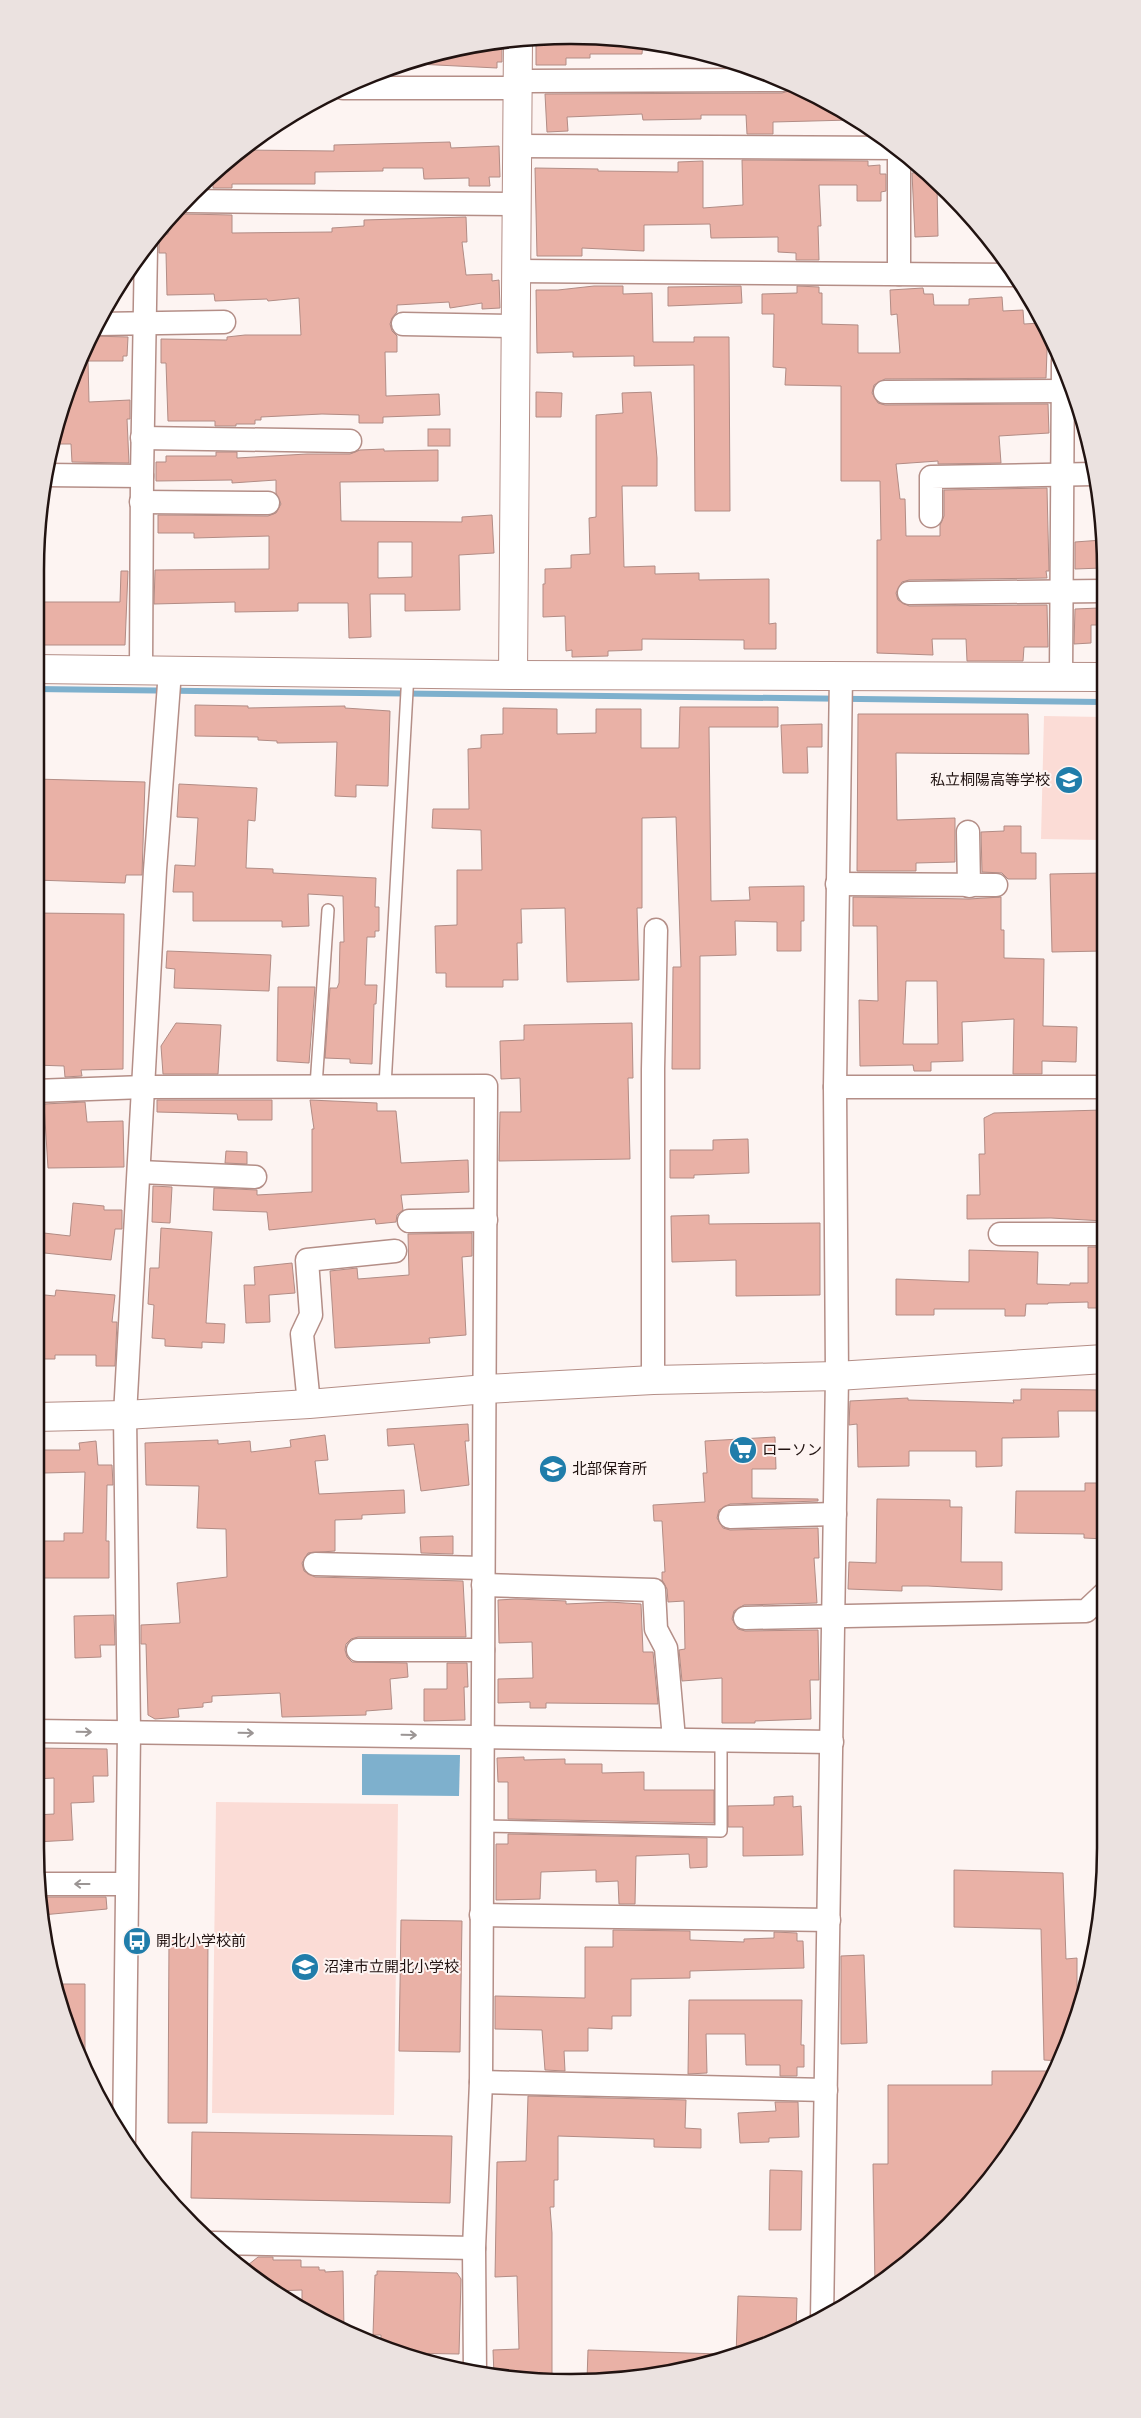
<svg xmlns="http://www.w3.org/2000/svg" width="1141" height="2418" viewBox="0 0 1141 2418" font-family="'Titillium Web','Noto Sans JP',sans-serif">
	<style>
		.green { fill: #fbdcd6 }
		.water { fill: #7eb0cd }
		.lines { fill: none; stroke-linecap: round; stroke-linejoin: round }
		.stream { stroke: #7eb0cd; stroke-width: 6 }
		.building { fill: #e9b1a6; stroke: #b28c85; fill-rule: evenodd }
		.service-casing { stroke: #b48e87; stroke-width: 14 }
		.minor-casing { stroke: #b48e87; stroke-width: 25 }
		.tertiary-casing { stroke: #b48e87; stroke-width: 30 }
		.service { stroke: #fff; stroke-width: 11 }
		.minor { stroke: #fff; stroke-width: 22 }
		.tertiary { stroke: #fff; stroke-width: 28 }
		.oneway { stroke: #9b9594 }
		.labels { text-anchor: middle; stroke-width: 4; stroke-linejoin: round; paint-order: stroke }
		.poi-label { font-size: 15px; fill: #211311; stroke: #fdf4f2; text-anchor: start }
		.rim { fill: none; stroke: #211311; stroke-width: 2.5 }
	</style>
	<rect width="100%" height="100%" fill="#fdf4f2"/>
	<g class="green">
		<path d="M1044 716 1102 717 1101 840 1041 839Z"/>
		<path d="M216 1802 398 1804 394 2115 212 2113Z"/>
	</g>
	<path class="water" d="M362 1754 460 1755 459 1796 362 1795Z"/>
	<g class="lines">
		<path class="stream" d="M35 689 1102 702"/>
	</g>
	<g class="building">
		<path d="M571 35 643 42 642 54H590V58H566V65H536V38Z"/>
		<path d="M502 42V62H497V68L417 64 416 60 466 45Z"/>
		<path d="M789 91H801L851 120 773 122V134H747L746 115H701V119L643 120 642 114 567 117 568 131 547 132 545 94 782 93Z"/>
		<path d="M450 142 451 148 499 146 500 177H489L490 186H469V178L424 179 423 168H383V171L315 172V184H232V188H213V184L202 183 242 150 334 151V145Z"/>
		<path d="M742 160 868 161V166L880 165V174H886V191L881 192V201H857V185H819L821 226H818L819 260H796V253L778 252V237L711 238 710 224 644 225V251L582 248V256H537L535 168 598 169V171L678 172V162L703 161V208L743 205Z"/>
		<path d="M923 172 937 186 938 236 915 237 912 173Z"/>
		<path d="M176 211 184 214 232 215V233L332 232V228L364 226V220L466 217 467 242H462L466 275 492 274V281L499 280 500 308 482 309V303L450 308 449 302 397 305V312L392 318 390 324 392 331 397 336V352H385L386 396 439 394 440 415 383 417V423H359V415L322 414 261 417V420H255V424H236V426H215V421H168L166 363H161V339L227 340V337L245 335H301L299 298 268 301 267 299 215 301 214 294 167 295 166 253H159V234H168V221Z"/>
		<path d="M594 286H623V294L652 293 653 342H694V337H729L730 511H695L694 365 634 366V356L573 357V352L537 353 536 290H558Z"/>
		<path d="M741 286 742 303 668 306V287Z"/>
		<path d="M797 286 819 287V293H822V324L858 325V353H900L897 314 891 315 890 290 923 288 924 294H933L934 305H969V299L1002 297 1003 311 1023 310 1024 324 1041 323 1044 329 1047 351 1046 378 885 379 874 385 872 393 878 403 885 405 1048 404 1049 433 999 436 1001 463 938 464V461L896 464 900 499H905L906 536H940V525L944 516V490L1047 488 1049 571H1046L1047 578 909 580 902 582 896 593 898 600 909 606 1047 605 1048 647H1024L1023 661H967L966 639H932L933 655 877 653V540H881L880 481H841V386L785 385 786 368 773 367 774 314H762V294L797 293Z"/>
		<path d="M92 336 128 337 127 356H123V361H88L89 402 130 400V419H127L129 463 72 462 71 444H52L76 365Z"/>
		<path d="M536 392 562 393 561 417H536Z"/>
		<path d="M651 392 657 458V486H622L624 567 655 566V574L699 573V580L769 579V624L776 623V649H744V640L642 639V650L608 651V656L572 657V650L566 651 565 616 543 617V584H545V569L571 568V555L590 554 589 518 596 517V415L623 413 622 393Z"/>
		<rect x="428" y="429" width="22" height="17"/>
		<path d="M384 449V451L438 450V481L340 482 341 521 462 522V517L492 515 494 553 459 555 460 610 405 611V594H370L371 637 349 638 348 603H298V611L235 612V602L154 604 155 570 269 569V536L194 538V533H158V515L268 516 276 513 281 504 276 493V480L232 483V480L156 481V462H166V456H216V452H237V458L307 454H350L360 450ZM378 542H412V577L378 578Z"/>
		<path d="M1102 540V568L1075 569V542Z"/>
		<path d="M121 571H128L125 645H35V602H120Z"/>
		<path d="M1099 608 1100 625H1091V643L1074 644 1075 609Z"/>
		<path d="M195 705 248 706V708L345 706V708L390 711 388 786 356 785V797L335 796 337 742 277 743V741L258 740V737L195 736Z"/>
		<path d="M680 707H778V727H709L711 901 750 900 749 887 804 886V921H801V951H777V922L735 921 736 955 700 956V1069H672L673 967H681L676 817 642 818V908H637L639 980 567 982 565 908 521 909 522 943H517L518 980H503V987H446V973H436L435 926 457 925V870H482L481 830 432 828 433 809H469L468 749 481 748V735L503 734V708L557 709V734L596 733V709H641V748H679Z"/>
		<path d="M858 714H1028L1029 754 896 753 897 820 955 818V862L916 863V871H857Z"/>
		<path d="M822 724V747H807L808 773H783L781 725Z"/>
		<path d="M35 779 145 782 142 875H126L125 883 35 880Z"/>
		<path d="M179 784 257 788 255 821 248 820 246 868 273 869V873L376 878 375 907H379V931H375V937H367L365 985H377L376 1004H374L372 1064 350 1063V1059L325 1058 330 988H337L339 983 340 942H344L343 896 308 894 309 926 282 927V921H193V892H173L175 865 195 866 198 818 177 817Z"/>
		<path d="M1004 826H1021V853H1036V879H1008L1002 873 982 872 981 832 1004 831Z"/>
		<path d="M1103 873V951L1052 952 1050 874Z"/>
		<path d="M853 897 969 899 1001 897V930H1004V958L1044 959 1043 1026 1077 1027 1076 1062 1042 1061V1074H1013L1014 1019 962 1022 963 1061 931 1062V1071H914L913 1065 860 1066 859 1000 878 1001 877 926H853ZM906 981H937L938 1044H903Z"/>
		<path d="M35 913 124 914 123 1069 81 1070 82 1076 65 1077 64 1066 35 1065Z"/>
		<path d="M167 951 271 955 269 991 174 988 175 969 166 968Z"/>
		<path d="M278 987H315L309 1063 277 1061Z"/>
		<path d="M176 1023 221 1025 218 1074H163L161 1046Z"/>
		<path d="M632 1023 633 1078H628L630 1159 499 1161 500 1112H521L520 1078 501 1079 500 1041 524 1040V1025Z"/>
		<path d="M157 1100H272V1120H238L237 1114 157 1112Z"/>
		<path d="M310 1100 377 1103V1111H396L401 1163 468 1160 469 1192 401 1195 403 1210 397 1215 396 1222 376 1224 375 1219 269 1230 267 1212 213 1210 214 1188 257 1190V1195L312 1192V1129H314Z"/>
		<path d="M85 1102 87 1122 123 1121 124 1167 48 1168 44 1104Z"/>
		<path d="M1103 1110 1104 1125 1098 1126 1100 1193H1104V1221L1051 1218 967 1219V1195H980L979 1154H985L984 1118 994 1113Z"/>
		<path d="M748 1139 749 1173 694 1175V1178H670V1150H713V1140Z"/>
		<path d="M226 1151 247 1152V1164L225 1163Z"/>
		<path d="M153 1186 172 1187 170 1223 152 1222Z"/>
		<path d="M73 1203 104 1206V1210H122V1229H115L111 1260 35 1252V1232L70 1236Z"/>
		<path d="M709 1215V1224L820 1223V1295L736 1296V1260L672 1262 671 1216Z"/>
		<path d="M161 1228 212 1232 206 1323 225 1324 224 1343 202 1342V1348L165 1346V1339L152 1338 154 1305 148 1304 150 1268H159Z"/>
		<path d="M472 1233V1256L462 1257 466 1335 429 1338 430 1343 335 1348 330 1271 357 1268 358 1279 409 1275 408 1234Z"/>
		<path d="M1088 1247H1104V1308H1088V1302L1048 1303V1304H1026L1025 1316H1005V1309H934V1315H896V1279L969 1282V1250L1038 1252 1037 1284 1070 1285V1283H1088Z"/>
		<path d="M292 1263 295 1293 269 1295 270 1322 246 1323 244 1285H255L254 1267Z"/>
		<path d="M56 1290 115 1295 112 1322H117L115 1366H96V1355H55V1359H36L35 1294 55 1296Z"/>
		<path d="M1021 1389 1103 1390 1102 1411H1058L1059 1437 1002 1438V1466L976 1467V1451H909V1466L858 1467 857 1424 849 1425 850 1401 908 1398V1400L1014 1403 1013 1400H1021Z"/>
		<path d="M468 1424 469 1441H465L469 1485 421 1491 414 1444 388 1446 387 1429Z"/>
		<path d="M325 1435 328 1460 315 1461 319 1494 404 1490 405 1513 362 1515V1519L335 1520V1551L308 1553 302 1563 304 1571 315 1577 463 1581 466 1637H358L351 1639 346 1644 345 1650 347 1657 352 1662 407 1663 408 1677 390 1679 392 1709 366 1711V1715L282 1717 280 1693 212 1696V1702L203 1703V1707L178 1709 179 1717 155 1719 148 1715 146 1644H141V1625L180 1623 177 1583 227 1577 226 1529 197 1528 199 1486 146 1485 145 1443 218 1440V1444L250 1441 251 1452 291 1447 290 1440Z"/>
		<path d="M775 1437 776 1469H752V1498L818 1499V1501L730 1504 719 1510 717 1518 723 1528 730 1530 818 1528 819 1558H814L817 1603 744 1605 734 1611 732 1619 738 1629 745 1631 818 1630 819 1680H810L811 1719 755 1721V1723H722V1678L682 1681 679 1650 685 1649 684 1601 668 1602 667 1589 662 1580V1572H665L662 1521H654L653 1505 705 1502 703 1473H707L705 1441Z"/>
		<path d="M96 1441 98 1465H112L113 1485H107L106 1541H109V1578H35V1541H64V1533H83L85 1472 44 1473V1450H80L79 1443Z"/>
		<path d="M1085 1483H1105V1539L1084 1538V1534L1015 1533 1016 1491H1085Z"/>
		<path d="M877 1499 950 1500V1507H962L961 1562H1002V1590L928 1586H902V1591L848 1589 849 1562 876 1563Z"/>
		<path d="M453 1536V1554L421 1553 420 1537Z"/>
		<path d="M516 1599 566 1601V1604L609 1602 641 1604 643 1652H653L658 1704 546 1703V1708H530V1702L498 1703V1679L533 1678 532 1642 499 1643 498 1600Z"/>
		<path d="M114 1615 115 1645H100L101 1657 75 1658 74 1616Z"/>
		<path d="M447 1663H467L468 1687H464L465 1720 424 1721V1689H447Z"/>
		<path d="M35 1748 107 1749 108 1776H93L94 1802 71 1803 73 1840 35 1842V1815L54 1814V1778L35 1779Z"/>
		<path d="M524 1757V1760L565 1759V1764H602V1773L644 1772V1790H714V1823L508 1819V1782H498L497 1758Z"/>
		<path d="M793 1796V1807L801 1806 803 1855 743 1856V1827H728V1806L774 1805V1797Z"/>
		<path d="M508 1834 707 1838V1867L690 1868 689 1854 636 1856 635 1904H619L618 1881 596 1882V1870L541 1872 540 1899 496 1900V1844H508Z"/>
		<path d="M954 1870 1063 1873 1066 1959 1077 1958V2013L1061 2061 1044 2060 1041 1929 954 1927Z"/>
		<path d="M40 1897H106L107 1909 42 1915Z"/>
		<path d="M401 1920 462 1921 460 2052 399 2051Z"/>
		<path d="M613 1930 690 1931V1940L744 1942V1939L774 1938V1932L797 1933V1941H803L804 1968 690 1971V1978L631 1979V2016H612V2029L588 2028V2051H564L565 2071 545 2070 542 2030 495 2029V1996L585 1998V1947H613Z"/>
		<path d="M169 1937 208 1938 207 2123H168Z"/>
		<path d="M864 1955 867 2043 841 2044V1956Z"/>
		<path d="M54 1984H85V2067L64 2020Z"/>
		<path d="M689 2000H802L801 2045H804V2067H797V2076H780V2065H746L745 2034H706L707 2073 688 2074Z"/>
		<path d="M992 2071H1055L1016 2145 973 2201 896 2273 875 2286 873 2164H888V2085H992Z"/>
		<path d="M528 2096 686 2100 685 2128 701 2129V2148L654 2147V2139L558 2136V2180H554V2207H550L552 2233V2380L528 2381 494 2376 493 2350 519 2349 517 2276 495 2277 497 2162 526 2161Z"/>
		<path d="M775 2102H798L799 2137 769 2138V2142L740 2143 738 2113 776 2111Z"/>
		<path d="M192 2132 452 2136 450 2203 191 2198Z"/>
		<path d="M770 2170 802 2171 801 2230H769Z"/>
		<path d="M258 2257H273V2260H301V2267H319V2270H325V2272L343 2271 344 2331 302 2311V2290L274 2291 243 2269Z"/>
		<path d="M377 2271 457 2273 461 2279 459 2354 401 2353 381 2347V2335H373L375 2275H377Z"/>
		<path d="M738 2296 797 2298 796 2333 736 2356Z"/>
		<path d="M588 2350 721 2354V2360L640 2378 587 2380Z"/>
	</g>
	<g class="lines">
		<defs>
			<g id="service">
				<path d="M316 1086 328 910"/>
				<path d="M385 1086 408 673"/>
				<path d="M482 1826 721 1831V1740"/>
			</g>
			<g id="minor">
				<path d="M343 88H517L527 81 782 80"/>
				<path d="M517 146 899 148"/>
				<path d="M899 148V274"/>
				<path d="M184 201 516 204"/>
				<path d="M516 271 1013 275"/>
				<path d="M98 324 224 322"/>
				<path d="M403 324 516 326"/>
				<path d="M885 392 1063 391"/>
				<path d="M142 438 350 441"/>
				<path d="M44 475 142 476"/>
				<path d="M141 502 268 503"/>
				<path d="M931 516V477L1094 474"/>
				<path d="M909 593 1102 591"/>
				<path d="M141 670 142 476 146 247"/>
				<path d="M1061 677 1063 361"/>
				<path d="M968 832 969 886"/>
				<path d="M837 884 996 885"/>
				<path d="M835 1087H1103"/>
				<path d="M35 1091 144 1087 486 1086 481 2082 474 2248 475 2374"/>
				<path d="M139 1172 255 1177"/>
				<path d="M409 1221 486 1220"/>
				<path d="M1000 1234H1104"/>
				<path d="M653 1380V1069L656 930"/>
				<path d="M309 1404 302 1334 311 1315 307 1260 395 1251"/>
				<path d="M730 1517 835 1514"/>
				<path d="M315 1564 483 1568"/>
				<path d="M483 1585 654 1590 656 1629 666 1648 674 1739"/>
				<path d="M745 1618 1086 1611 1105 1593"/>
				<path d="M358 1650H483"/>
				<path d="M35 1731 832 1742"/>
				<path d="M39 1884H125"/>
				<path d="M481 1915 829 1920"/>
				<path d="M481 2082 826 2090"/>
				<path d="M124 2141 129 1732 125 1415 155 870 170 671"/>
				<path d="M211 2243 474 2248"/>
				<path d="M822 2319 837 1376 835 1087 841 675"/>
			</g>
			<g id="tertiary">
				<path d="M35 669 513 675 1102 677"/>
				<path d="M513 675 518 40"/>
				<path d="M35 1417 125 1415 309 1404 486 1389 653 1380 837 1376 1104 1359"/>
			</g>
		</defs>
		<use href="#service" class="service-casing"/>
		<use href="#minor" class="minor-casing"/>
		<use href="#tertiary" class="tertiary-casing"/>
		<use href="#service" class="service"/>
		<use href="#minor" class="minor"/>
		<use href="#tertiary" class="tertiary"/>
	</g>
	<defs><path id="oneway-shaft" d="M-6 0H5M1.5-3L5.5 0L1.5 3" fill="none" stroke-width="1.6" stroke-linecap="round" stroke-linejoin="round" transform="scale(1.25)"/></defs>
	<g class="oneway">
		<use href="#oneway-shaft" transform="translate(84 1732) rotate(1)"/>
		<use href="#oneway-shaft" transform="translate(246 1733) rotate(1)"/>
		<use href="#oneway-shaft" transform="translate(409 1735) rotate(1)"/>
		<use href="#oneway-shaft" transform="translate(82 1884) rotate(-180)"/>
	</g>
	<defs>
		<symbol id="school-disc" viewBox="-11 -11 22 22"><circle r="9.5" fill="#207daa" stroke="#fdf4f2"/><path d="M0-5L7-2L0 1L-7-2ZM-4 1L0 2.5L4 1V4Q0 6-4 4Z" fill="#fff"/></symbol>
		<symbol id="supermarket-disc" viewBox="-11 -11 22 22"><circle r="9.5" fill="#207daa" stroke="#fdf4f2"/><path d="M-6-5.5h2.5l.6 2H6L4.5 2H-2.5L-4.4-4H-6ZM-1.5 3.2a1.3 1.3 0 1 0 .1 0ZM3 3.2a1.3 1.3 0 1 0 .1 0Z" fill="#fff"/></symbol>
		<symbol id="bus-disc" viewBox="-11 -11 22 22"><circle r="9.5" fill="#207daa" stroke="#fdf4f2"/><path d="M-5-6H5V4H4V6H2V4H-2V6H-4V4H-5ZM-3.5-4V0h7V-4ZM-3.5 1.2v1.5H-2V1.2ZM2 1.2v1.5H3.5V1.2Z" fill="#fff"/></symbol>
	</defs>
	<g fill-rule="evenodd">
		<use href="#school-disc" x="1053" y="764" width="32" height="32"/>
		<use href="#supermarket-disc" x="727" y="1434" width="32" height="32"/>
		<use href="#school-disc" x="537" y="1453" width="32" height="32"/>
		<use href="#bus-disc" x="121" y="1925" width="32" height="32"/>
		<use href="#school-disc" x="289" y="1951" width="32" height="32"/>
	</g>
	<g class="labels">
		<g class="poi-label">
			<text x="1050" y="785" text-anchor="end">私立桐陽高等学校</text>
			<text x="762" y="1455">ローソン</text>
			<text x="572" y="1474">北部保育所</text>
			<text x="156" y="1946">開北小学校前</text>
			<text x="324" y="1972">沼津市立開北小学校</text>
		</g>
	</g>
	<path d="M0 0H1141V2418H0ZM570 44H571A526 526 0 0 1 1097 570V1848A526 526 0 0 1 571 2374H570A526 526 0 0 1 44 1848V570A526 526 0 0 1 570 44Z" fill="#ebe2e0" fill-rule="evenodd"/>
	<path class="rim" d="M570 44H571A526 526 0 0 1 1097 570V1848A526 526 0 0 1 571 2374H570A526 526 0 0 1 44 1848V570A526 526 0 0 1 570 44Z"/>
</svg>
